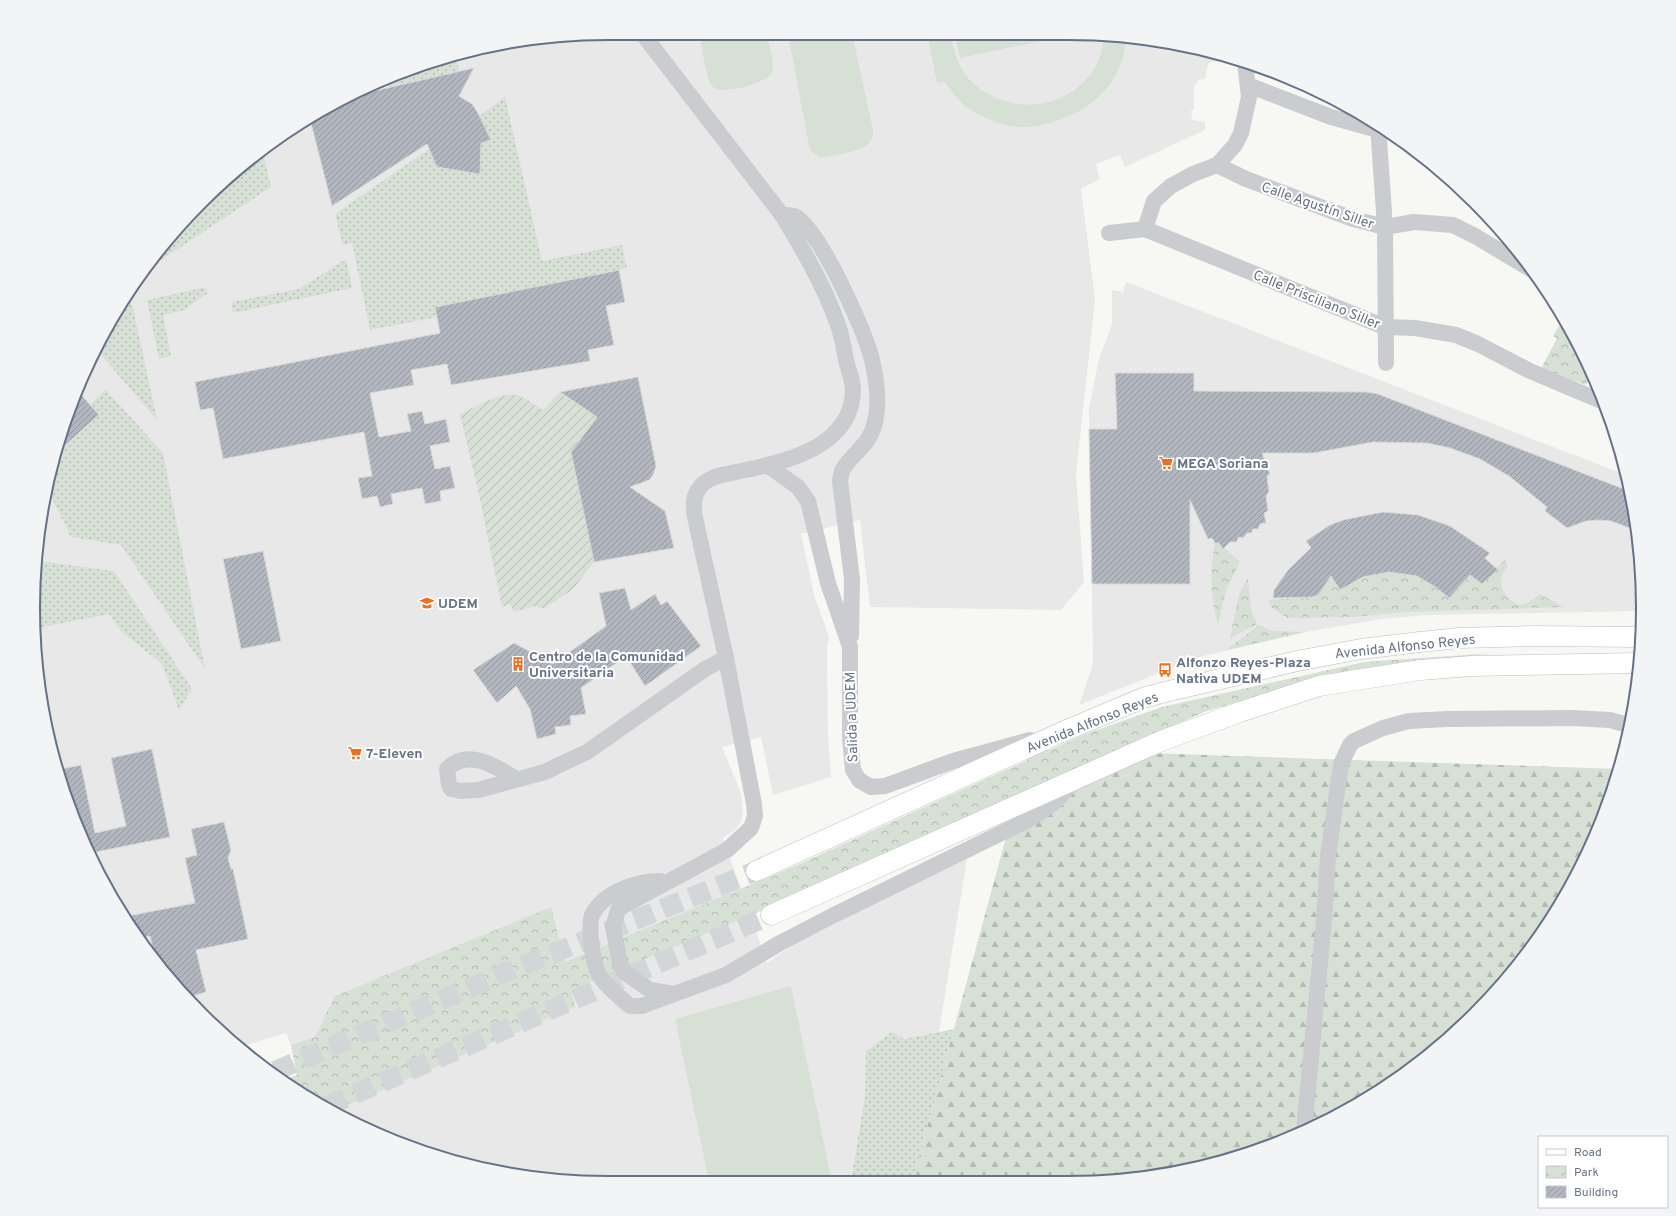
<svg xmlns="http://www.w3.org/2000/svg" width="1676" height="1216" viewBox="0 0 1676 1216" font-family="Overpass,sans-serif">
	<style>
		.built { fill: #e8e8e8 }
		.grass { fill: url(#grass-dots) }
		.forest { fill: url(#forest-firs) }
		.park { fill: url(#park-crowns) }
		.garden { fill: url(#garden-furrows) }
		.pitch { fill: #d7e0d5 }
		.building { fill: url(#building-hatch); stroke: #d9d9d7 }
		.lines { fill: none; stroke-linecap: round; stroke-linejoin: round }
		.major-tunnel { stroke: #d2d6d9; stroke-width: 20; stroke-dasharray: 20 10; stroke-linecap: butt }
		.major-casing { stroke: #babdc2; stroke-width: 21 }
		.minor { stroke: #caccd0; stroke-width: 16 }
		.major { stroke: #fff; stroke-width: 20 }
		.labels { text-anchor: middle; stroke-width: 4; stroke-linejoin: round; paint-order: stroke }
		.street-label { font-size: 14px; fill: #657287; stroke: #fff }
		.poi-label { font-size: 14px; font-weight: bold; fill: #657287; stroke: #fff; text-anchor: start }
		.rim { fill: none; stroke: #657287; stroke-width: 2 }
	</style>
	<defs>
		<pattern id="grass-dots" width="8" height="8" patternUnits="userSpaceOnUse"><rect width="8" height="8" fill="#d7e0d5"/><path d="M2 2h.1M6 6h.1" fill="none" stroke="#b2bab2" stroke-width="1.8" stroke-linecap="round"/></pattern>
		<pattern id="forest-firs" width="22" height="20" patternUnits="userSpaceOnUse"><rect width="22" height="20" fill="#d7e0d5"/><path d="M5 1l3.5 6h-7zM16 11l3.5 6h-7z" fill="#b2bab2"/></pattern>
		<pattern id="park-crowns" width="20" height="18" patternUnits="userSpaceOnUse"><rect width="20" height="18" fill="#d7e0d5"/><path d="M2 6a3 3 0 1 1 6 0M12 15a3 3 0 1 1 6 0" fill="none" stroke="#b2bab2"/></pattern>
		<pattern id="garden-furrows" width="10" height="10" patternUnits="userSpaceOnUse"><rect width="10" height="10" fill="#d7e0d5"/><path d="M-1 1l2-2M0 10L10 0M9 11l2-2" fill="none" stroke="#b2bab2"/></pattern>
		<pattern id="building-hatch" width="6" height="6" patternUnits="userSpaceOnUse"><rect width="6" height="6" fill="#b2b7bf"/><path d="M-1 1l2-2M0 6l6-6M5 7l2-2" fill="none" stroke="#9499a1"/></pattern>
	</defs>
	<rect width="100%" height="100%" fill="#f7f8f4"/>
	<g class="built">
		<path d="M608 33H1068L1217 53 1229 57 1226 61 1210 62 1208 65 1205 79 1197 80V84L1194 85V110H1191L1192 120 1205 122V130L1125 167 1120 155 1096 164 1100 179 1081 189 1095 299 1076 475 1084 582 1061 610 870 607 860 520 801 534 815 598 829 637 827 648 828 736 831 777 773 795 761 737 722 747 741 793 743 811 741 822 734 831 723 838 767 963 814 930 967 859 939 1032 904 1039 867 1051 865 1095 852 1175 849 1180 570 1182 459 1163 353 1124 300 1088 291 1045 286 1033 240 1047 229 1040 152 958 77 828 38 683V533L53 459 92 354 176 229 289 130 388 77 459 53Z"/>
		<path d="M1126 282 1626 475 1642 570 1640 611 1427 615 1381 619 1306 632 1199 657 1079 705 1093 664 1089 408 1099 359 1112 324V290L1123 292Z"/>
	</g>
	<g class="grass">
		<path d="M455 54 459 71 390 87 388 77Z"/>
		<path d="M505 97 542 261 622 245 627 268 435 307 437 317 370 330 352 243 343 245 335 214 429 149 437 167 480 173 481 143 491 140 479 116Z"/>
		<path d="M263 153 271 187 149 268 176 229Z"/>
		<path d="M346 259 352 288 233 313 231 302 299 289Z"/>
		<path d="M206 287 208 293 184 310 163 315 171 356 159 359 147 300Z"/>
		<path d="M132 303 157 420 96 349 126 304Z"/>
		<path d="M106 390 163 453 205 669 121 545 71 537 47 488 53 459 66 423 77 435 99 416 90 404Z"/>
		<path d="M38 559 39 561 114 571 192 689 179 710 162 664 121 631 109 614 38 628Z"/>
		<path d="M954 1029 915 1172 911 1180H849L852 1175 865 1095 866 1051 892 1032 904 1039Z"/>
	</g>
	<path class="forest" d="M1030 749 1618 769 1613 793 1566 895 1500 987 1418 1064 1288 1139 1143 1178 911 1180 915 1172Z"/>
	<g class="park">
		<path d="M1563 320 1584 353 1591 374 1586 385 1541 369 1557 338 1553 336Z"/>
		<path d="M1215 543H1219L1240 562 1226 591 1218 624C1210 599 1210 569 1215 543Z"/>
		<path d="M1505 560 1508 567C1505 571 1501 575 1501 580 1500 592 1512 606 1524 604 1530 602 1536 597 1540 594L1564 607 1406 612 1352 617 1287 618 1271 607 1268 600 1312 597C1323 593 1325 582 1328 572L1340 590C1379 567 1414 564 1449 598L1470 575 1496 568Z"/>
		<path d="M1248 578 1251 610 1257 624 1230 638 1239 594Z"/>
		<path d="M1259 625 1272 631 1306 632 1226 650Z"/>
		<path d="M1494 653 1351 670 1301 683 1204 712 832 881 571 990 575 1007 334 1111 287 1079 297 1075 291 1045 315 1037 335 996 551 907 565 962 793 867 1083 735 1162 707 1364 662Z"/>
	</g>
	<path class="garden" d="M560 392 597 417 571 452 594 562 573 589 544 609 534 606 514 612 510 604 502 607 478 490 460 414C476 407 498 392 516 395 524 396 535 405 543 410Z"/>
	<g class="pitch">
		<path d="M699 33H766C768 44 776 61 772 72 768 84 721 95 713 87 705 78 702 45 699 33Z"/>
		<path d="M852 33 873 130C873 134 873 139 870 142 864 152 833 155 821 158L812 152 809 146 788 34Z"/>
		<path d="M927 33H950C954 52 959 71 974 84 1020 125 1098 102 1104 38L1125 41C1124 94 1068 127 1020 127 1005 127 987 119 974 112 961 105 952 92 944 81L937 83Z"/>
		<path d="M955 33H1068L1074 34 960 58Z"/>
		<path d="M791 986 831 1177 818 1180 709 1181 675 1019Z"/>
	</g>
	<g class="building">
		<path d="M474 68 459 96 472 104 478 113 491 140 481 143 480 174 437 167 427 144 332 206 310 119 352 96Z"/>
		<path d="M619 270 625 302 606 306 614 345 588 350 590 361 451 385 447 364 411 370 414 385 370 393 379 437 411 431 407 414 422 411 425 424 446 419 450 442 430 446 435 469 450 466 455 488 440 491 441 501 425 504 422 488 391 494 393 504 380 507 377 496 362 499 358 478 372 476 364 432 223 459 213 408 200 410 195 382 440 333 435 307Z"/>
		<path d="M1115 373H1194V391L1366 392 1378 394 1629 491 1635 530 1611 521 1599 520 1586 521 1567 528 1545 511 1547 507 1509 476 1480 459 1450 448 1427 443 1373 442 1314 453H1262L1270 474 1267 476 1269 492 1266 496 1268 511 1264 513 1266 523 1260 524 1258 529H1253L1251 533H1247L1243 538 1239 537 1236 542H1230L1223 549 1219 543H1215L1212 538 1208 539 1190 500V584H1092L1089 429H1117Z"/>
		<path d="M638 377 656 466 653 475 649 480 630 487 665 511 674 548 594 562 571 452 597 417 560 392Z"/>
		<path d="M78 391 99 415 54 455 68 419Z"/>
		<path d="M1383 512 1418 515 1450 526 1490 553 1485 558 1498 570 1482 584 1470 575 1449 598 1437 588 1417 576 1389 572 1363 577 1340 590 1331 576 1318 595 1312 597 1273 598 1274 590 1288 570 1311 548 1306 541 1330 525 1343 520Z"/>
		<path d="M263 551 281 641 241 649 223 559Z"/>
		<path d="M625 588 631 610 655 594 661 605 667 601 701 646 645 686 626 656 581 688 586 714 570 716 571 725 555 727 556 734 537 739 530 709 516 686 497 703 473 670 514 643 553 664 606 626 599 593Z"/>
		<path d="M152 749 170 837 91 853 77 828 61 769 81 765 95 833 126 826 111 758Z"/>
		<path d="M224 822 231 850 228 858 231 869H233L248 939 196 950 206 992 188 997 156 962 150 936 140 938 128 916 195 903 185 858 197 855 191 829Z"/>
	</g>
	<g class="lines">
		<g class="major-tunnel">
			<path d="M275 1071 509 971 756 871"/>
			<path d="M327 1106 771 915"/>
		</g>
		<defs>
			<g id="major">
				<path d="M756 871 1062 732 1143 698 1165 692 1297 661 1361 649 1420 642 1459 638 1532 636 1640 637"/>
				<path d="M771 915 1161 741 1240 712 1319 686 1420 670 1472 666 1639 663"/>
			</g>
		</defs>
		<use href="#major" class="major-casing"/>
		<g class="minor">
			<path d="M642 33 782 215C803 250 824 285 838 325 842 336 844 349 846 360 848 369 853 380 853 390 852 447 786 462 741 471 726 474 706 476 698 490 693 497 694 505 694 513L726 658 754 804 755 816 751 828 727 850 623 906 618 910 613 927 620 963 624 972 650 990 674 994 726 975 780 943 830 917 1032 818 1056 801 1074 781"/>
			<path d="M1248 85 1331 117 1378 130"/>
			<path d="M1378 125 1385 227 1386 363"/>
			<path d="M1217 165 1246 179 1353 219 1385 227 1414 222 1453 225 1475 236 1532 270"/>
			<path d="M782 215C785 215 791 215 794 216 818 226 864 329 871 356 876 376 880 402 875 422 870 446 853 452 843 469 841 472 841 477 840 481L852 579 851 636"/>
			<path d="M1145 229 1154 201 1171 186 1193 174 1217 165 1235 145 1241 133 1249 97 1245 62"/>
			<path d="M1109 233 1145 229 1385 327 1415 328 1456 335 1478 344 1530 371 1601 401"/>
			<path d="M767 465 798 487 808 501 828 583 850 647V738L853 770 859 780 871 787 885 786 953 761 1030 740"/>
			<path d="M515 778C495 766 467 748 447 769L449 785 451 789 461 791 478 790 545 772 559 765 587 752 705 669 726 658"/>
			<path d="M660 881C637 881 605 892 593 913 587 924 593 962 598 973 603 984 621 998 630 1006H642L674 994"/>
			<path d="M1304 1130 1324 921 1328 856 1341 764 1350 745 1354 741 1383 728 1409 721 1448 719 1572 718 1610 720 1628 725"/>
		</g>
		<use href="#major" class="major"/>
	</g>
	<defs>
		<symbol id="supermarket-bare" viewBox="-9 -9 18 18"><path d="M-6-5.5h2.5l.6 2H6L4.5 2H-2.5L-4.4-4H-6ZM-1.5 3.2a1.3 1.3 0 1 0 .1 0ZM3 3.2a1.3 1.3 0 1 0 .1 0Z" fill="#ea7122" stroke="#fff" stroke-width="2.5" paint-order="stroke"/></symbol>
		<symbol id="university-bare" viewBox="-9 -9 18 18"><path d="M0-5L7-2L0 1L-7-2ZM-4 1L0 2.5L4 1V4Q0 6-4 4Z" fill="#ea7122" stroke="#fff" stroke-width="2.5" paint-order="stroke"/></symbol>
		<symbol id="building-bare" viewBox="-9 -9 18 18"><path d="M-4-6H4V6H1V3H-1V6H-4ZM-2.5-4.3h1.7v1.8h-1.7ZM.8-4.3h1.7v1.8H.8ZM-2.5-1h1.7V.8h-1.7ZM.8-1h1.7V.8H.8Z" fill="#ea7122" stroke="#fff" stroke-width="2.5" paint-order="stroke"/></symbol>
		<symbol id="bus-bare" viewBox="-9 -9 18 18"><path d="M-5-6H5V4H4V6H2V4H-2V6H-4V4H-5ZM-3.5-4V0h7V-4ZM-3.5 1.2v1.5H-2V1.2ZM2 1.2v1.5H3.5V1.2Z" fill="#ea7122" stroke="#fff" stroke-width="2.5" paint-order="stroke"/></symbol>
	</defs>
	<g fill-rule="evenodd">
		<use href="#supermarket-bare" x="1156" y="453" width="20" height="20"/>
		<use href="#university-bare" x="417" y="593" width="20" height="20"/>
		<use href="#building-bare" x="508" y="654" width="20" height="20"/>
		<use href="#bus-bare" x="1155" y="660" width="20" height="20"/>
		<use href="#supermarket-bare" x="345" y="743" width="20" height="20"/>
	</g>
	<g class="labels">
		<g class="street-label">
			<text transform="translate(1318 205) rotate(19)" y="5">Calle Agustín Siller</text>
			<text transform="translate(1317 299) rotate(22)" y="5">Calle Prisciliano Siller</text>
			<text transform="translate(1405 646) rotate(-6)" y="5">Avenida Alfonso Reyes</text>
			<text transform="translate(851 717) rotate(-92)" y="5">Salida a UDEM</text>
			<text transform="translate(1092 722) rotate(-22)" y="5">Avenida Alfonso Reyes</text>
		</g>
		<g class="poi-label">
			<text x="1177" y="468">MEGA Soriana</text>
			<text x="438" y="608">UDEM</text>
			<text x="529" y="661">Centro de la Comunidad<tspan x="529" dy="16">Universitaria</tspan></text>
			<text x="1176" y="667">Alfonzo Reyes-Plaza<tspan x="1176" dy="16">Nativa UDEM</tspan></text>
			<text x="366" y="758">7-Eleven</text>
		</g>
	</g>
	<path d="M0 0H1676V1216H0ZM608 40H1068A568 568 0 0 1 1636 608V608A568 568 0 0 1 1068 1176H608A568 568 0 0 1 40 608V608A568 568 0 0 1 608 40Z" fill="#f3f4f5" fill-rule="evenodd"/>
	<path class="rim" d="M608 40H1068A568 568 0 0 1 1636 608V608A568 568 0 0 1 1068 1176H608A568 568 0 0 1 40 608V608A568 568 0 0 1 608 40Z"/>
	<rect x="1538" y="1136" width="130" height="72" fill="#ffffff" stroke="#c1c7cf"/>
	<rect x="1546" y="1149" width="20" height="6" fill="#ffffff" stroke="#c1c7cf"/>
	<text x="1574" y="1156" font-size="12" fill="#657287">Road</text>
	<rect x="1546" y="1166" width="20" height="12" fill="url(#park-crowns)" stroke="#c1c7cf"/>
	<text x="1574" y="1176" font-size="12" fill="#657287">Park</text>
	<rect x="1546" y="1186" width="20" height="12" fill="url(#building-hatch)" stroke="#c1c7cf"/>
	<text x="1574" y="1196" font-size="12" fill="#657287">Building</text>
</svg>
